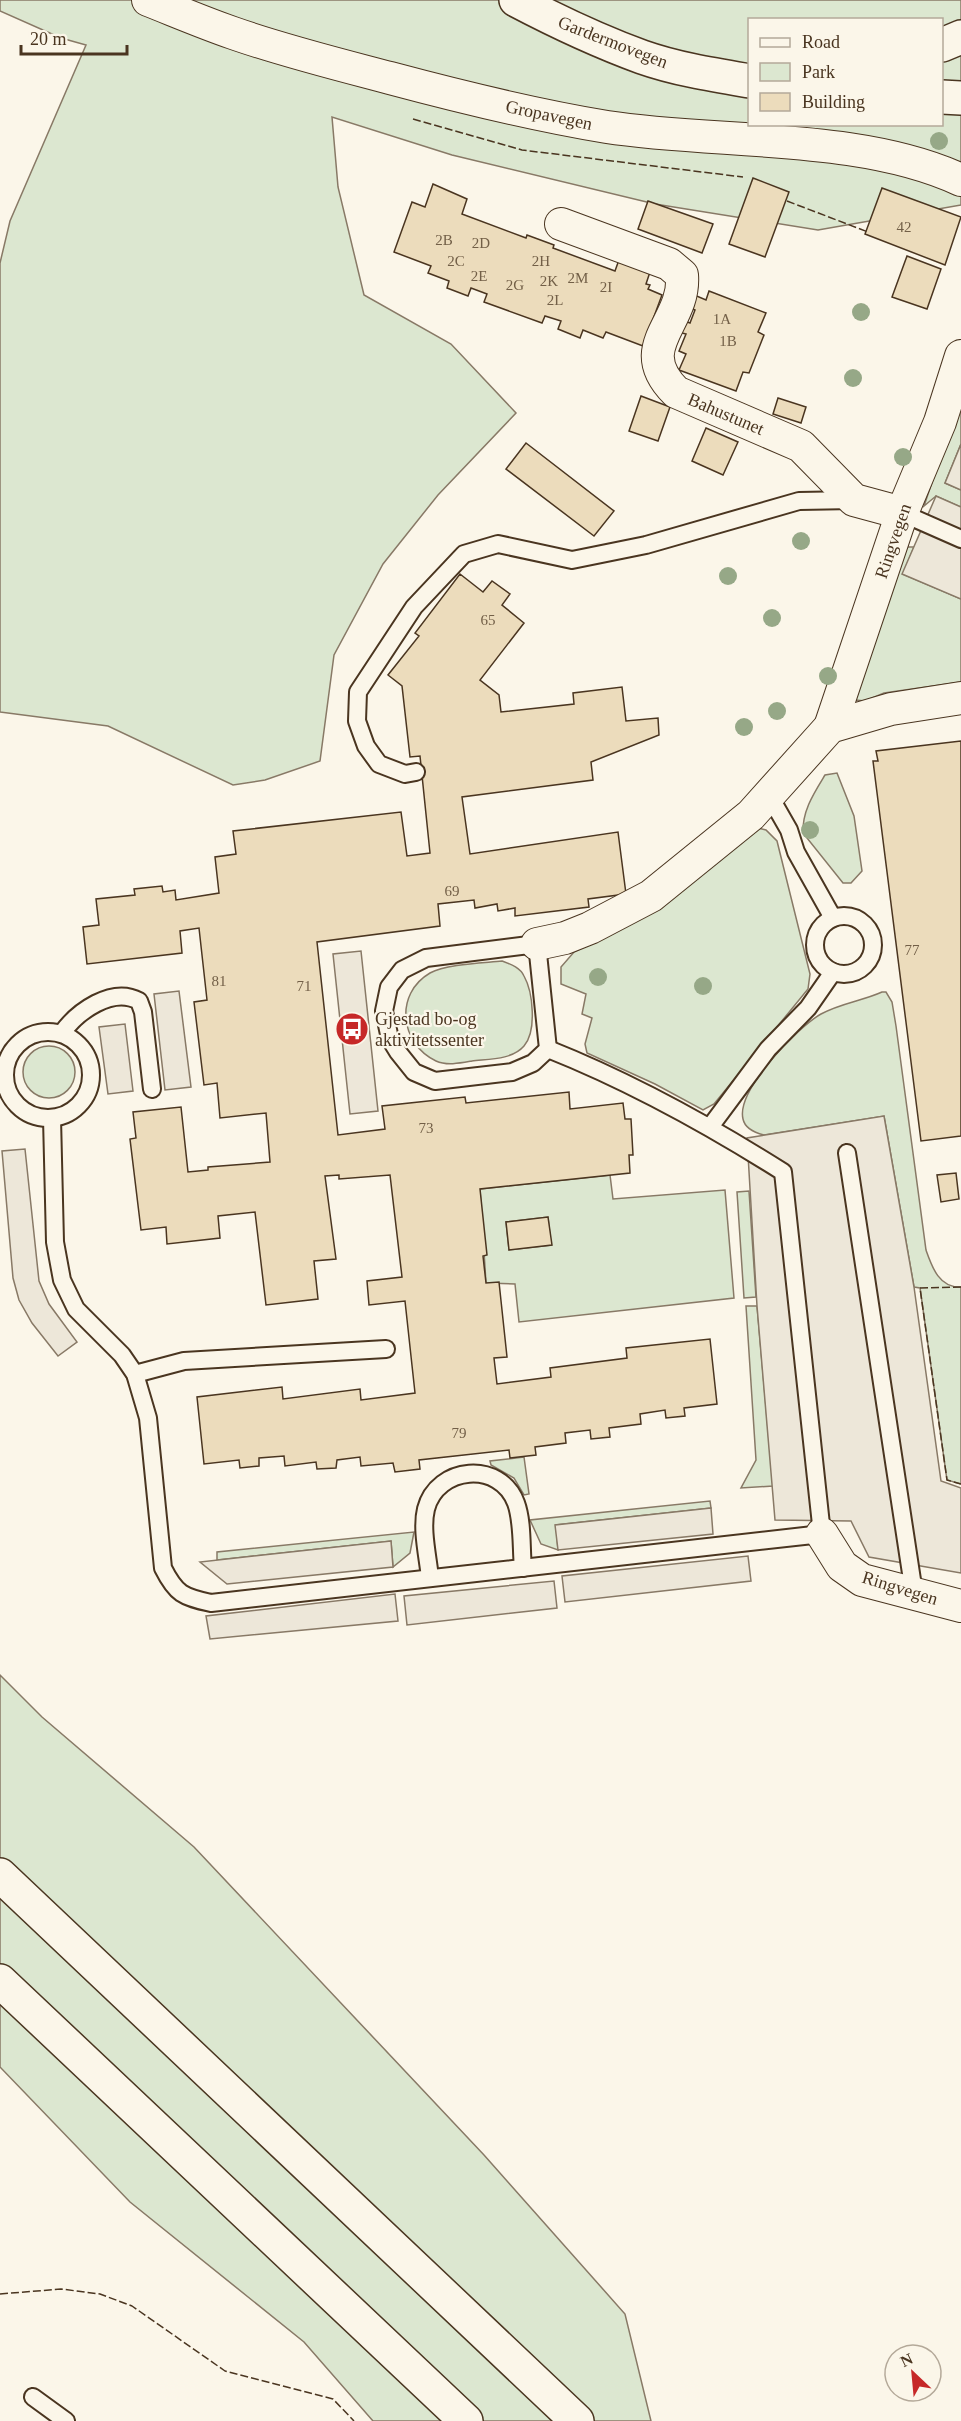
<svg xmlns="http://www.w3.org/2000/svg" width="961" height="2421" viewBox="0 0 961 2421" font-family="Georgia,serif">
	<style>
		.green { fill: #dce7d0; stroke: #887966; stroke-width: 1.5; fill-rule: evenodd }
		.parking { fill: #ede7d9; stroke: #887966; stroke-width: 1.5 }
		.building { fill: #ecdcbc; stroke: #4a3520; stroke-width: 1.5 }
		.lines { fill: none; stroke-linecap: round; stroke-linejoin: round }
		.service-casing { stroke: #4a3520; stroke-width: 20 }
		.minor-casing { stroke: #4a3520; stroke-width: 34 }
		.primary-casing { stroke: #4a3520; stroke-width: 36 }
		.motorway-casing { stroke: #4a3520; stroke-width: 36 }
		.service { stroke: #fbf6e9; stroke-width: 16 }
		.minor { stroke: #fbf6e9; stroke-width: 32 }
		.primary { stroke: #fbf6e9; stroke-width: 33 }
		.motorway { stroke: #fbf6e9; stroke-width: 33 }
		.fence { stroke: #4a3520; stroke-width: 1.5; stroke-dasharray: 8 3; stroke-linecap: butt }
		.tree { fill: #96a887 }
		.labels { text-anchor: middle; stroke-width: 4.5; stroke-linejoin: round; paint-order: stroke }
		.number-label { font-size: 15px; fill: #725f47 }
		.street-label { font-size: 18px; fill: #4a3520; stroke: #fbf6e9 }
		.poi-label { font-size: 18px; fill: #4a3520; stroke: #fbf6e9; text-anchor: start }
	</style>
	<rect width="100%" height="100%" fill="#fbf6e9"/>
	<g class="green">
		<path d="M0 0H961V205L818 230 655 204 452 155 332 117 338 187 364 295 451 344 516 413 438 495 383 564 334 655 320 761 265 780 233 785 108 726 0 712V263L10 221 86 45 61 38 0 11ZM750 20H942V124H750Z"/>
		<path d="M961 397V444L945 483 961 490V507L936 496 924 506Z"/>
		<path d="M907 547H914L903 574 961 599V682L884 693 865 701 846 699Z"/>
		<path d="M837 773 854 816 862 871 851 883H843L803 833C802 811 814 793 825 775Z"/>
		<path d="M758 828 766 830 777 841 810 974 808 989 714 1104 703 1110 655 1084 587 1053 585 1044 592 1018 582 1014 586 994 561 984V967L574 952 592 943Z"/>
		<path d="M502 961C510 964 520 967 524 976 533 992 537 1031 524 1046 512 1060 488 1059 472 1061 461 1063 447 1066 436 1061 400 1044 394 994 430 973 446 964 483 963 502 961Z"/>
		<path d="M882 992H886L892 1002 896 1026 926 1250C932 1267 939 1288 961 1287V1484L947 1480 920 1288 914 1287 884 1116 764 1135C756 1133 745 1129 743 1119 736 1090 798 1027 821 1014 841 1003 862 1001 882 992Z"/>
		<circle cx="49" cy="1072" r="26"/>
		<path d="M610 1175 613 1199 725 1190 734 1298 519 1322 515 1284 486 1283 480 1189ZM548 1217 551 1245 509 1250 506 1222Z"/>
		<path d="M749 1191 756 1297 744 1298 737 1192Z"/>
		<path d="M746 1306H757L773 1486 741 1488 756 1460Z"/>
		<path d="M524 1457 529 1494 524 1495 514 1478 491 1465 490 1461Z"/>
		<path d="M710 1501 711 1508 556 1525 558 1550 541 1544 530 1520Z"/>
		<path d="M414 1532 410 1553 393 1567 391 1541 217 1560V1552Z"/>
		<path d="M0 1675 42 1717 194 1847 484 2155 625 2314 651 2421H373L304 2342 130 2202 0 2067Z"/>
	</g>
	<g class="parking">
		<path d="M961 444V490L945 483Z"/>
		<path d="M936 496 961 507V599L902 574Z"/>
		<path d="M361 951 378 1111 350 1114 333 954Z"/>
		<path d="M179 991 191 1087 165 1090 154 994Z"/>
		<path d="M125 1024 133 1091 108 1094 99 1027Z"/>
		<path d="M884 1116 914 1287 941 1481 961 1488V1573L869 1557 851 1521 775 1520 757 1306 747 1138Z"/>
		<path d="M25 1149 39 1281 49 1304 77 1342 58 1356 32 1323 19 1300 13 1278 2 1151Z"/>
		<path d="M711 1508 713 1534 558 1550 555 1525Z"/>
		<path d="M391 1541 393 1567 227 1584 200 1562Z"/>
		<path d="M748 1556 751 1581 565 1602 562 1576Z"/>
		<path d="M554 1581 557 1608 407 1625 404 1596Z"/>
		<path d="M395 1594 398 1621 210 1639 206 1616Z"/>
	</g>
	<g class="building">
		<path d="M753 178 789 192 765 257 729 244Z"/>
		<path d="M433 184 467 199 462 214 526 238 527 235 554 245 553 248 615 271 620 257 651 269 646 284 650 285 648 289 662 295 643 346 606 332 603 338 583 330 580 338 558 329 561 321 545 316 542 323 484 302 487 294 471 288 468 296 447 288 449 281 428 273 431 266 394 252 412 202 425 207Z"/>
		<path d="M882 188 961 217 945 265 865 234Z"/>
		<path d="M648 201 713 224 702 253 638 229Z"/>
		<path d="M907 256 941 269 927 309 892 297Z"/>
		<path d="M709 291 766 313 758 332 764 335 749 373 743 372 736 391 679 370 686 354 679 351 686 334 678 332 682 320 690 323 695 310 687 307 692 294 706 300Z"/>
		<path d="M641 396 670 407 658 441 629 431Z"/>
		<path d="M778 398 806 407 801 423 773 414Z"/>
		<path d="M706 428 738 442 723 475 692 461Z"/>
		<path d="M526 443 614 511 594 536 506 469Z"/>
		<path d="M460 574 483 592 492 581 510 594 502 605 524 623 480 680 499 695 501 712 574 704 573 693 622 687 626 721 658 718 659 735 591 762 593 780 462 797 470 854 618 832 626 894 588 899 589 907 515 916V908L498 911 497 904 475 908 474 900 438 904 440 926 317 942 338 1135 385 1129 382 1106 465 1097 466 1103 569 1092 570 1109 623 1103 625 1119H631L633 1155H629L630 1173 480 1189 487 1255 483 1256 486 1283 499 1282 507 1357 494 1358 497 1384 551 1377 550 1368 627 1358 626 1348 710 1339 717 1404 684 1408 685 1416 666 1418 665 1410 640 1414 641 1424 609 1428 610 1437 591 1439 590 1430 565 1433 566 1443 535 1447 536 1455 510 1458 509 1450 419 1460 420 1469 395 1472 393 1463 361 1466 360 1457 337 1460 336 1468 317 1469 316 1462 285 1466 284 1456 259 1458V1466L240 1468 239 1460 204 1464 197 1397 282 1387 283 1399 360 1389 361 1400 415 1393 405 1301 369 1305 367 1281 402 1277 390 1175 339 1179V1175L325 1176 336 1259 314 1261 318 1299 266 1305 255 1212 218 1216 220 1238 167 1244 166 1227 141 1230 130 1139 136 1138 133 1112 181 1107 188 1172 208 1170V1167L270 1162 266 1113 220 1118 217 1083 204 1085 194 1002 207 1000 199 928 180 931 182 953 87 964 83 927 99 925 96 899 135 895 134 889 162 886 163 892 175 890 176 900 219 893 215 857 236 854 233 831 401 812 407 856 430 853 420 756 410 757 402 686 388 675 419 636 415 633Z"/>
		<path d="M961 741V1136L921 1141 873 761H878L876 751Z"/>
		<path d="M956 1173 959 1199 941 1202 937 1175Z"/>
		<path d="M548 1217 552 1245 509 1250 506 1222Z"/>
	</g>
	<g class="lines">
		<defs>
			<g id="service">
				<path d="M902 513 961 539"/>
				<path d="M416 772 405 774 379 764 366 746 357 721 358 692 414 607 464 554 498 544 572 560 646 545 799 501 854 500"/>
				<path d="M769 795 789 830 796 852 833 918"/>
				<circle cx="844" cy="945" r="29"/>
				<path d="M537 944 548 1049 533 1063 512 1072 435 1081 414 1072 398 1052 390 1039 384 1011 389 987 402 970 426 958Z"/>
				<circle cx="48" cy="1075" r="43"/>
				<path d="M62 1033C77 1012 112 986 139 1001L143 1012 152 1089"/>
				<path d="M52 1118 55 1242 62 1280 76 1309 122 1355 135 1374 148 1418 163 1568C176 1594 183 1597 211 1603L822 1534 783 1172C707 1124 631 1082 548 1049"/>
				<path d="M710 1127 768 1049 808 1008 833 972"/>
				<path d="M847 1153 914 1593"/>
				<path d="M135 1374 184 1361 386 1349"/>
				<path d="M430 1578C428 1557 421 1529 426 1509 437 1466 500 1460 516 1503 523 1522 521 1548 523 1568"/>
				<path d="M33 2397 66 2421"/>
			</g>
			<g id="minor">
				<path d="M148 0C176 11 204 23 233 33 284 51 337 64 390 78 461 97 534 115 607 127 717 144 861 133 961 180"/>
				<path d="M561 224 669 264 682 275C686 324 630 346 676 392L801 446 854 500 902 513"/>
				<path d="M830 727 902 513 940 422 961 356"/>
				<path d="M537 944 565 938 590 928 651 896 751 815 830 727 891 709 961 698"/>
				<path d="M822 1534 842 1566 862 1580 961 1606"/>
			</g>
			<g id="primary">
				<path d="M516 0C556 21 598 41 642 57 676 69 714 75 750 81"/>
				<path d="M942 45 961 37"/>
				<path d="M942 97 961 98"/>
			</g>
			<g id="motorway">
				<path d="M0 1875 577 2421"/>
				<path d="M0 1981 466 2421"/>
			</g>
		</defs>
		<use href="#service" class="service-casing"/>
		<use href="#minor" class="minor-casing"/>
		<use href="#primary" class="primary-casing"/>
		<use href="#motorway" class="motorway-casing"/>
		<use href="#service" class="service"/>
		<use href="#minor" class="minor"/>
		<use href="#primary" class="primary"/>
		<use href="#motorway" class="motorway"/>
		<g class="fence">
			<path d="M413 119 522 150 743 177"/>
			<path d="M787 201 868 232"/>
			<path d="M961 1287 920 1288 947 1480 961 1484"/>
			<path d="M0 2294 61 2289 100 2294 132 2306 225 2371 333 2399 354 2421"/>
		</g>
	</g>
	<g class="tree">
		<circle cx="939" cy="141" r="9"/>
		<circle cx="861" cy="312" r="9"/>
		<circle cx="853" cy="378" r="9"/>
		<circle cx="903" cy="457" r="9"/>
		<circle cx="801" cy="541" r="9"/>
		<circle cx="728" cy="576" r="9"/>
		<circle cx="772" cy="618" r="9"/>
		<circle cx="828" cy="676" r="9"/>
		<circle cx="777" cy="711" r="9"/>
		<circle cx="744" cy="727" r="9"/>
		<circle cx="810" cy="830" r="9"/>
		<circle cx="598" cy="977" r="9"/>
		<circle cx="703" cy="986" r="9"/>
	</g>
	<defs>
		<symbol id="bus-disc" viewBox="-11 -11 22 22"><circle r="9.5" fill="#c62828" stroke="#fbf6e9"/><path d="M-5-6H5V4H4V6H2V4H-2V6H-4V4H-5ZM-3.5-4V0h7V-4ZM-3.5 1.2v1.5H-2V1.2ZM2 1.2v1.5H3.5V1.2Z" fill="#fff"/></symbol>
	</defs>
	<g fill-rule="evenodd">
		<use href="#bus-disc" x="333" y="1010" width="38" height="38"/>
	</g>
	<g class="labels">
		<g class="number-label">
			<text x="904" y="232">42</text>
			<text x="444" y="245">2B</text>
			<text x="481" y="248">2D</text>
			<text x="456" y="266">2C</text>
			<text x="541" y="266">2H</text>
			<text x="479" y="281">2E</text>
			<text x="578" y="283">2M</text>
			<text x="549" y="286">2K</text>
			<text x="515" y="290">2G</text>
			<text x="606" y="292">2I</text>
			<text x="555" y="305">2L</text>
			<text x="722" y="324">1A</text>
			<text x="728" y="346">1B</text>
			<text x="488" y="625">65</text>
			<text x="452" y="896">69</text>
			<text x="912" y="955">77</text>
			<text x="219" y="986">81</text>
			<text x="304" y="991">71</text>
			<text x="426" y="1133">73</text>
			<text x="459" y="1438">79</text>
		</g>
		<g class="street-label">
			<text transform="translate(613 42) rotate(21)" y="6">Gardermovegen</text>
			<text transform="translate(549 115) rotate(12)" y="6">Gropavegen</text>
			<text transform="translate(726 414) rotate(23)" y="6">Bahustunet</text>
			<text transform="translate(893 541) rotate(-71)" y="6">Ringvegen</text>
			<text transform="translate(900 1588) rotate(17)" y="6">Ringvegen</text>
		</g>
		<g class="poi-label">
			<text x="375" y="1025">Gjestad bo-og<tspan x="375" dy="21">aktivitetssenter</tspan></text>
		</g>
	</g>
	<rect x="748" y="18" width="195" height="108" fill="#fbf6e9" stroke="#b4a999" stroke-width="1.5"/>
	<rect x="760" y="38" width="30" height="9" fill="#fbf6e9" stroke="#b4a999" stroke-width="1.5"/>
	<text x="802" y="48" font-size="18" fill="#4a3520">Road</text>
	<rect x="760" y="63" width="30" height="18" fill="#dce7d0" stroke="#b4a999" stroke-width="1.5"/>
	<text x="802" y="78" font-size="18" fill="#4a3520">Park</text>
	<rect x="760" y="93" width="30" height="18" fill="#ecdcbc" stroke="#b4a999" stroke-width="1.5"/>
	<text x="802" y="108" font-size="18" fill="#4a3520">Building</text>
	<g transform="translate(913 2373) rotate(334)"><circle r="28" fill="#fbf6e9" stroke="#b4a999" stroke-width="1.5"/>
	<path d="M0-4.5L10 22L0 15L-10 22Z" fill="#c62828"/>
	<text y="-9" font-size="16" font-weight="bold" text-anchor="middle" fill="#4a3520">N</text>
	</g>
	<path d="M21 45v9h106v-9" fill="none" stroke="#4a3520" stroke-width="3"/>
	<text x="30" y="45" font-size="18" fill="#4a3520" stroke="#fbf6e9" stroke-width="4.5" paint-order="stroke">20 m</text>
</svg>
